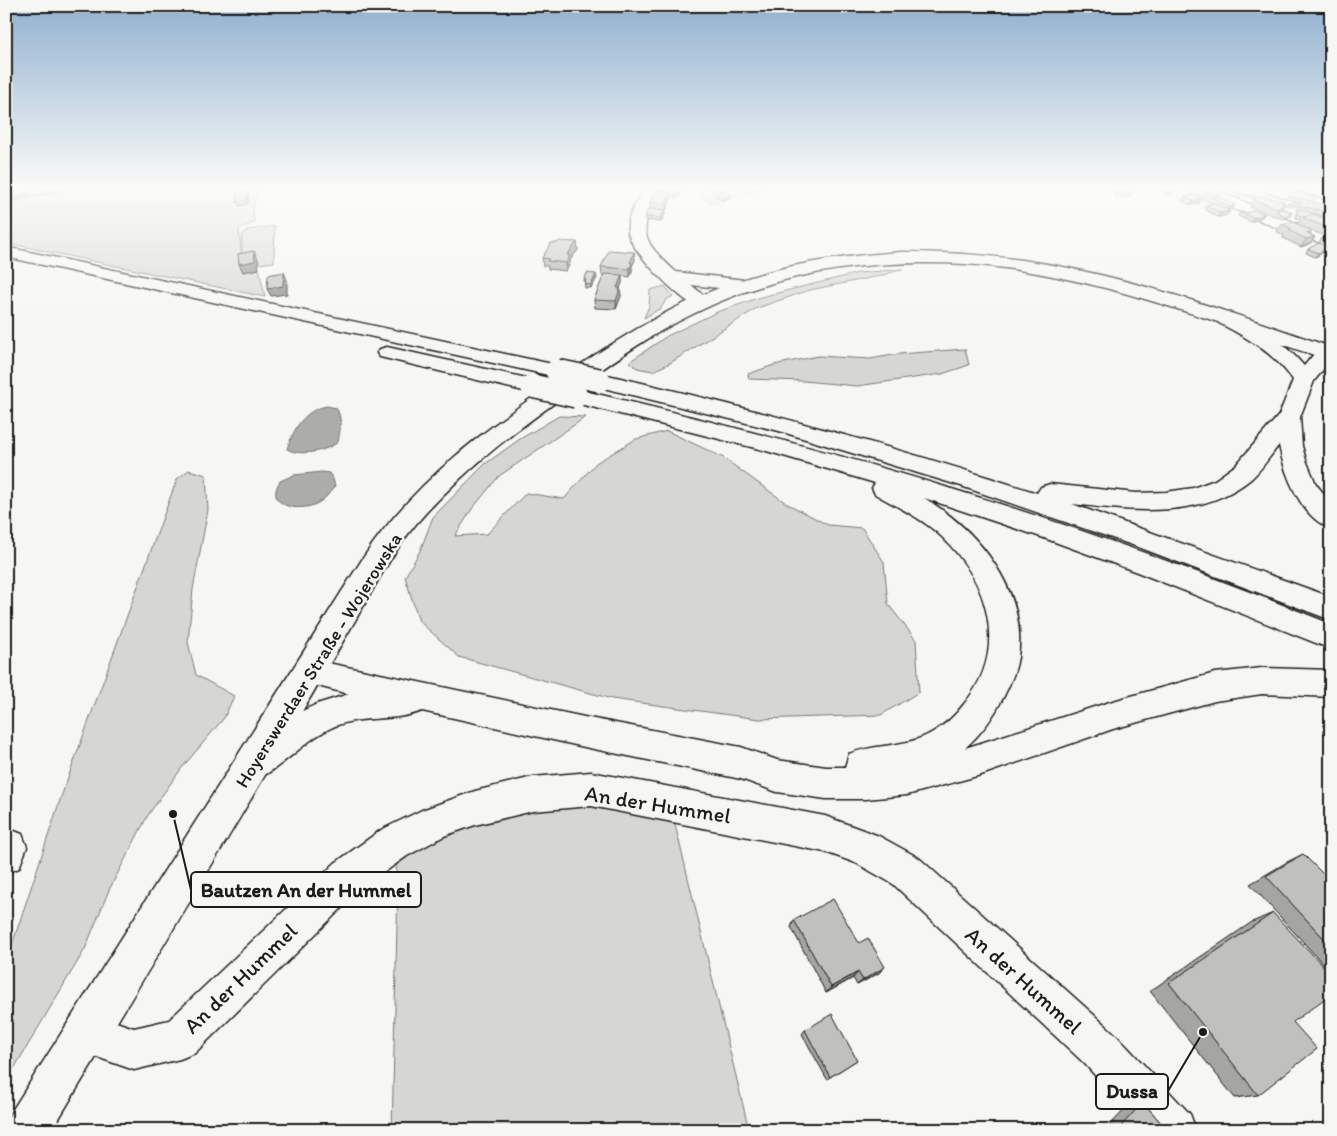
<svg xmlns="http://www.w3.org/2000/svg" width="1337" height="1136" viewBox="0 0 1337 1136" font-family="Itim,sans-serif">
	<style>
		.green { fill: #d6d6d2; stroke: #797977 }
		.water { fill: #acaca9; stroke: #727271 }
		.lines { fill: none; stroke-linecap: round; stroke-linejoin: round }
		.stream { stroke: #727271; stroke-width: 4 }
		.minor-casing { stroke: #1c1c1c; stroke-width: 3 }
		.major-casing { stroke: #1c1c1c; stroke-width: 3 }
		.highway-casing { stroke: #1c1c1c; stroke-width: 3 }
		.minor { fill: #f6f6f2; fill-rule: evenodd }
		.major { fill: #f6f6f2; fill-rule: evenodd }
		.highway { fill: #f6f6f2; fill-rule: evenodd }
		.highway-bridge-casing { stroke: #1c1c1c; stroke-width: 26; stroke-linecap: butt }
		.highway-bridge { stroke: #f6f6f2; stroke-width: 23 }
		.wall { fill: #a5a5a3; stroke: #1c1c1c }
		.shaded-wall { fill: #868684; stroke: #1c1c1c }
		.building { fill: #c0c0bd; stroke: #1c1c1c }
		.labels { text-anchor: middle; stroke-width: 5; stroke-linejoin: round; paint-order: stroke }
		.street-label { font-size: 19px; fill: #1c1c1c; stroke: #f6f6f2 }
		.near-street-label { font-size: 22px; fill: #1c1c1c; stroke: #f6f6f2 }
		.leader { fill: none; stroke: #1c1c1c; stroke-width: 2 }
		.callout-dot { fill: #1c1c1c; stroke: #f6f6f2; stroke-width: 2 }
		.callout { fill: #f6f6f2; stroke: #1c1c1c; stroke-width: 2 }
		.callout-label { font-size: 20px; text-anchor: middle; font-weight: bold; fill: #1c1c1c }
	</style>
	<rect width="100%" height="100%" fill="#f6f6f2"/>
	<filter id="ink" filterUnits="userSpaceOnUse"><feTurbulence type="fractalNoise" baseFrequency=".02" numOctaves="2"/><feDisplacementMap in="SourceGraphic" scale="10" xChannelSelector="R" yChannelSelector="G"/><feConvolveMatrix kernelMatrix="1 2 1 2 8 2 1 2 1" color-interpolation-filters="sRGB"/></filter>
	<g filter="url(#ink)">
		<g class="green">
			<path d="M6 189H258L253 208 254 223 239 229 243 272 259 269 265 297 6 243Z"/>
			<path d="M700 189H764L711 204 700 194Z"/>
			<path d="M275 226 274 262 258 264 242 261V235L248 230Z"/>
			<path d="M903 269 880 276 810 290 757 308 670 363 653 371 637 368 629 362 667 336 717 312 761 297 858 273Z"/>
			<path d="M665 286 673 296 666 300 661 308 644 318 649 306 650 290Z"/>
			<path d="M965 349 969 365 942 374 857 386 803 381 749 379 748 374 774 365 818 356 870 359 899 354Z"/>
			<path d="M559 416 586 417 499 476 472 509 455 536 487 534 526 493 564 499 596 463 636 439 667 431 722 457 786 503 828 525 862 528 884 562 888 604 916 640 919 692 881 715 759 719 612 699 459 657 419 621 405 577 420 551 433 517 485 464 520 439Z"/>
			<path d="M189 470 206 475 208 510 193 589 188 642 196 675 234 696 224 718 181 769 148 815 109 890 85 949 6 1082V963L61 797 177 479Z"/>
			<path d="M583 797 673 816 749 1130H392L398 885 395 856 427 839 528 803Z"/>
		</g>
		<g class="water">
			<path d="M327 406 336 408C343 417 340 431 338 442 327 451 300 457 287 449 294 428 304 410 327 406Z"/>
			<path d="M322 472 329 473 333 479 335 486C330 493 325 499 318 503 301 513 263 507 280 481L294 475Z"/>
		</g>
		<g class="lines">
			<g class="stream">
				<path d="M1229 189 1264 201"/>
				<path d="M6 201 66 189"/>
				<path d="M1276 203 1295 205"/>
			</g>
			<defs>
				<g id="minor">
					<path d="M6 189H32L30 192 6 197Z"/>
					<path d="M644 189H660C637 232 641 240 676 272L754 281 756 285 754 289 747 291 691 285 712 302 709 306C705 307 702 308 698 307 680 301 630 250 628 232 626 217 637 201 644 189Z"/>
					<path d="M1193 189H1213L1296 223 1331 235V246L1284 231 1195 192Z"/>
					<path d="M1265 189H1288L1331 201V211L1267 192Z"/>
					<path d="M591 772 825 816 879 836 919 858 1114 1033 1190 1114 1196 1130H1144L1084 1063 893 884 856 863 825 852 591 806 533 811 475 825 444 836 407 856 361 889 195 1053 180 1059 134 1070 71 1048 65 1033 71 1018 86 1012 134 1028 169 1020 335 863 381 830 422 810 475 791 533 777Z"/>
					<path d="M9 829 22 834 27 847 19 868 6 873V830Z"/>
				</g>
				<path id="major" d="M901 252C939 252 977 254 1014 259 1123 273 1228 312 1331 347V360C1298 351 1265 338 1233 327 1146 298 1057 270 965 264 873 259 780 271 697 312 650 334 608 365 566 395 512 433 459 474 416 524 392 553 375 586 356 619 330 663 304 708 278 753 204 879 128 1004 52 1130H6V1123L10 1114 363 558C416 478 494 423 572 370 622 337 671 306 727 285 783 264 842 256 901 252Z"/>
				<g id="highway">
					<path d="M6 247 557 365 565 366 568 371 565 376 557 377 6 257Z"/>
					<path d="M1226 313C1254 320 1286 344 1304 366L1319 348 1331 347V360L1314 381 1300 417 1302 446 1306 460 1316 484 1331 503V528C1302 520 1284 473 1279 445 1270 456 1262 469 1252 478 1202 520 1132 511 1072 504L1331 597V620L1141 548 961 486 779 431 591 385 588 380 591 375 599 373C747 407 893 446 1037 493L1041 487 1050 484 1136 493 1166 492 1193 488 1215 480 1236 465 1279 415 1293 380C1274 353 1248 338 1219 323L1216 319 1219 315Z"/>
					<path d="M387 347 540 381 543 386 540 391 532 393 380 357 377 353 380 349Z"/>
					<path d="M576 389C708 420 839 453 968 494 1091 532 1211 576 1331 624V649L1137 572 1044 538 924 498C977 529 1028 590 1018 657 1016 671 1010 684 1004 696 994 716 982 733 965 748L1113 701 1215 673 1262 668 1331 670V697L1262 694 1215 701 1113 729 981 775 907 795 866 799H826L777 792 741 779 589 748 422 711C395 722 363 715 335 726 304 739 283 769 252 781L240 776 235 765 240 754 294 715 317 704 349 694 298 681 294 672 298 663 309 659 589 718 741 747 777 760 826 767H845L849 754C876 743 907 748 933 732 945 725 956 715 964 704 1009 650 989 582 942 537 923 519 898 507 875 494L872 488 875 483 763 450 568 401 565 396 568 391Z"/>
				</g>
			</defs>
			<use href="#minor" class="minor-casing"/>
			<use href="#major" class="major-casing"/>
			<use href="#highway" class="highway-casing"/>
			<use href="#minor" class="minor"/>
			<use href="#major" class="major"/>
			<use href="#highway" class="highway"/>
			<defs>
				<g id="highway-bridge">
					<path d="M557 371 599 380"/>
					<path d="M532 386 576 396"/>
				</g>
			</defs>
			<use href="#highway-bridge" class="highway-bridge-casing"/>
			<use href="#highway-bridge" class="highway-bridge"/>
		</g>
		<g class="wall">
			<path d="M670 189 668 193H670L672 189H683V190L677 198H670V201L666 210H665V214L661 222 645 220V217L650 209V202L656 192V190Z"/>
			<path d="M1115 189H1122L1132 194 1130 197 1115 196 1114 192Z"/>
			<path d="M1159 189H1176L1174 193 1166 195 1158 190Z"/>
			<path d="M1183 189H1214L1222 192 1220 197 1233 209 1228 210 1230 211 1227 215 1218 217 1204 209 1206 205 1212 203Z"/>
			<path d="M717 193 731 198 722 200 716 197Z"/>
			<path d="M1288 196 1313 202 1327 212 1324 216 1326 219 1331 220V252L1327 251 1315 257 1306 253 1308 249 1319 243 1321 239 1326 236 1312 231 1310 234 1315 237 1310 244 1301 247 1283 238 1284 235 1277 232 1282 224H1298L1301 220 1296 218V213L1297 207 1299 203 1286 199Z"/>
			<path d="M1184 197 1201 199 1199 203 1191 205 1182 201Z"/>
			<path d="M1254 200 1284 201 1282 203V208L1292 212 1290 216 1283 219 1250 207Z"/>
			<path d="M1240 212 1265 214 1262 217 1251 222 1238 216Z"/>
			<path d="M577 242 578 250 570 260V263L566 271 548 269V266H543L542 258 557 243Z"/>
			<path d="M634 252 635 260 632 266V271L630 277 622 276V283L620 288 621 296 616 309 595 308 594 300 604 275H602L601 267Z"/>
			<path d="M1331 260V268L1325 265 1328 261Z"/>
			<path d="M597 278 591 288H585L584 279Z"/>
			<path d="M1303 854 1331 882V967L1327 968 1250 884 1287 862Z"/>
			<path d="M1273 913 1293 1022 1258 1095 1235 1098 1150 991 1252 922Z"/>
			<path d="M794 920 859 943 885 967 879 973 857 985 853 978 826 993 791 927Z"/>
			<path d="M805 1030 857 1060 827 1079 802 1034Z"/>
			<path d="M1143 1102 1167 1130H1110L1108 1127 1129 1105Z"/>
		</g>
		<g class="shaded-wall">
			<path d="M247 189H249L248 204 239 206 237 202Z"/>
			<path d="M681 189H683V190L677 198V195Z"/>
			<path d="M1176 189 1174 193 1166 195 1168 191Z"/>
			<path d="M1222 192 1218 199 1212 198 1214 195Z"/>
			<path d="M670 193V201L666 210V203Z"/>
			<path d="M731 194V198L722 200 723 197Z"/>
			<path d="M1201 199 1199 203 1191 205 1193 201Z"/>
			<path d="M1284 201 1280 207 1284 204 1280 212H1276L1281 203Z"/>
			<path d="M1235 205 1233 209 1228 210 1230 207Z"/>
			<path d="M665 210V214L661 222V218Z"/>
			<path d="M1230 211 1227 215 1218 217 1220 213Z"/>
			<path d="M1292 212 1290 216 1283 219 1285 216Z"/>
			<path d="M1265 214 1262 217 1251 222 1254 218Z"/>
			<path d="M1315 237 1310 244 1301 247 1306 239Z"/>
			<path d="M577 242 578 250 570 260V263L566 271V263L567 255Z"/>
			<path d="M1330 247 1327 251 1315 257 1318 253Z"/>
			<path d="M254 251 258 259 259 269 243 272 239 264Z"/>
			<path d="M634 252 635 260 632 266V271L630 277V263Z"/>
			<path d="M284 272 287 280V294L271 296 267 289Z"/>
			<path d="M596 274 597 278 591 288V285Z"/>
			<path d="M622 275V283L620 288 621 296 616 309V301L617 288Z"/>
			<path d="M885 967 879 973 857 985 863 980Z"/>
			<path d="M858 972 853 978 826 993 831 987Z"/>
		</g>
		<g class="building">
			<path d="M237 189H247V200L237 202Z"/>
			<path d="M657 189H668L667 191 656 190Z"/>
			<path d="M672 189H681L677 195 669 194Z"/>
			<path d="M1116 189 1130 190 1132 194 1117 192Z"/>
			<path d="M1164 189H1176L1168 191Z"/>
			<path d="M1201 189H1214L1222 192 1214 195Z"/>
			<path d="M725 190 731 194 723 197 717 193Z"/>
			<path d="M1293 191 1316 198 1312 202 1288 196Z"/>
			<path d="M654 192 670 193 666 203 650 202Z"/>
			<path d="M1192 195 1201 199 1193 201 1184 197Z"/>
			<path d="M1219 196 1235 205 1230 207 1212 198Z"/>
			<path d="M1261 196 1284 201 1281 203 1284 204 1278 208 1254 200Z"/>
			<path d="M1302 199 1329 206 1327 212 1300 206Z"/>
			<path d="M1213 203 1230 211 1220 213 1206 205Z"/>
			<path d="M1282 208 1292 212 1285 216 1276 212Z"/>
			<path d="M648 209 665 210 661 218 645 217Z"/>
			<path d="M1298 209 1324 216 1327 217 1325 219 1312 214 1306 217 1298 215Z"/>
			<path d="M1254 210 1265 214 1254 218 1240 212 1247 213Z"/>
			<path d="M1312 214 1331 220V229L1303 218Z"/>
			<path d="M1293 222 1312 231 1306 233 1315 237 1306 239 1288 230 1292 229 1282 224Z"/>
			<path d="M1328 235 1331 236V243L1321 239Z"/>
			<path d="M559 241 577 242 567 255 570 256 566 263 547 261 549 259 542 258 551 243H557Z"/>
			<path d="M1319 243 1330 247 1318 253 1308 249Z"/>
			<path d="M609 250 634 252 630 263H632L629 269 601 267Z"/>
			<path d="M254 251 255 261 239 264 238 254Z"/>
			<path d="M284 272 283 286 267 289 268 275Z"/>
			<path d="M587 273 596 274 591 285 585 284 586 280 584 279Z"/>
			<path d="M604 274 622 275 617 288H620L616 301 594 300Z"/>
			<path d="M1303 854 1331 882V946L1266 876Z"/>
			<path d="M833 899 859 943 868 938 885 967 863 980 858 972 831 987 794 920Z"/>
			<path d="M1273 913 1331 974V994L1293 1022 1317 1049 1258 1095 1169 983Z"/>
			<path d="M832 1014 857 1060 830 1077 805 1030Z"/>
			<path d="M1143 1102 1167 1130H1126L1122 1125Z"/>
		</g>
	</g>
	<linearGradient id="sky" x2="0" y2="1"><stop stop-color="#90b1cf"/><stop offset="0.54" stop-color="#fbfbf9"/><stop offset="1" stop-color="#fbfbf9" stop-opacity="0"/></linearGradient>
	<rect width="1337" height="348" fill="url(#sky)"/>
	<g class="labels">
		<g class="street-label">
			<text transform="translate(318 660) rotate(-58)" y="7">Hoyerswerdaer Straße - Wojerowska</text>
		</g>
		<g class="near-street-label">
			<text transform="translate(658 804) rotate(9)" y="8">An der Hummel</text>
			<text transform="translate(240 978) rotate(-44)" y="8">An der Hummel</text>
			<text transform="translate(1024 980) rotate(42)" y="8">An der Hummel</text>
		</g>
	</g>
	<path class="leader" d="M173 814L191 890M1203 1032L1168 1091"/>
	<g class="callout-dot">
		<circle cx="173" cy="814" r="5"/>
		<circle cx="1203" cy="1032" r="5"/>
	</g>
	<g class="callout">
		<rect x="191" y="872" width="230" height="35" rx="5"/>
		<rect x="1096" y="1074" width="72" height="35" rx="5"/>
	</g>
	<g class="callout-label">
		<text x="306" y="897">Bautzen An der Hummel</text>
		<text x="1132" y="1098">Dussa</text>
	</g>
	<rect width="1337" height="1136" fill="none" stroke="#f6f6f2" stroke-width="25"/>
	<rect x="12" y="12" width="1312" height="1111" fill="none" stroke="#1c1c1c" stroke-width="2" filter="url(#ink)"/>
</svg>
